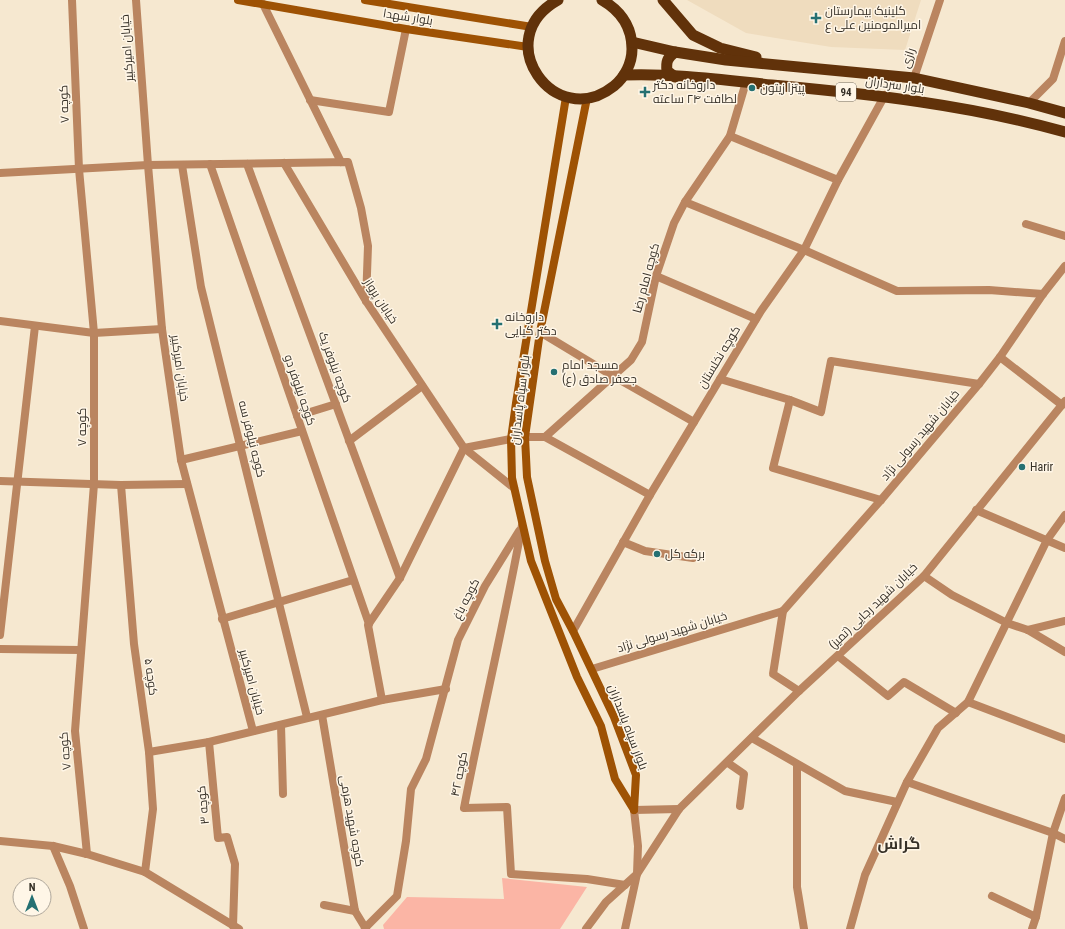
<svg xmlns="http://www.w3.org/2000/svg" width="1065" height="929" viewBox="0 0 1065 929" font-family="'Roboto Condensed',Cairo,sans-serif">
	<style>
		.built { fill: #efdcbe }
		.green { fill: #fbb5a5 }
		.lines { fill: none; stroke-linecap: round; stroke-linejoin: round }
		.minor { stroke: #ba8560; stroke-width: 8 }
		.tertiary { stroke: #ba8560; stroke-width: 8 }
		.secondary { stroke: #9e5204; stroke-width: 8 }
		.trunk { stroke: #61320a; stroke-width: 11 }
		.poi-dot { fill: #257072; stroke: #fff6e7; stroke-width: 1.5 }
		.labels { text-anchor: middle; stroke-width: 3; stroke-linejoin: round; paint-order: stroke }
		.shield { fill: #fff6e7; stroke: #736c61; stroke-width: 1 }
		.shield-label { font-size: 11px; font-weight: bold; fill: #373128 }
		.poi-label { font-size: 12px; fill: #373128; stroke: #fff6e7; text-anchor: start }
		.street-label { font-size: 12px; fill: #373128; stroke: #fff6e7 }
		.district-label { font-size: 16px; font-weight: bold; fill: #373128; stroke: #fff6e7 }
	</style>
	<rect width="100%" height="100%" fill="#f6e8d0"/>
	<path class="built" d="M687 0H921L905 50 831 47 746 33Z"/>
	<path class="green" d="M502 878 587 887 560 929H384L383 925 407 897 504 899Z"/>
	<g class="lines">
		<g class="minor">
			<path d="M72 0 79 169 94 333V484L75 731 87 854"/>
			<path d="M136 0 148 165 162 329 181 460 253 731"/>
			<path d="M263 4 341 162"/>
			<path d="M310 100 389 112 406 29"/>
			<path d="M730 136 838 180"/>
			<path d="M284 163 366 301 464 448 514 488"/>
			<path d="M210 164 369 624"/>
			<path d="M247 164 400 578"/>
			<path d="M182 165 201 287 307 717"/>
			<path d="M0 173 148 165 348 162 361 208 368 246 366 301"/>
			<path d="M685 202 804 250 897 291 989 290 1043 294"/>
			<path d="M1026 224 1065 236"/>
			<path d="M656 276 756 319"/>
			<path d="M0 321 94 333 162 329"/>
			<path d="M540 332 613 376 694 422"/>
			<path d="M1000 357 1062 405"/>
			<path d="M720 379 790 400 773 468 881 500"/>
			<path d="M790 400 821 412 831 361 979 384"/>
			<path d="M297 416 336 404"/>
			<path d="M525 437H545L631 360 642 342 656 276 674 223 685 202 730 136 746 82"/>
			<path d="M545 437 650 495"/>
			<path d="M349 441 422 386"/>
			<path d="M464 448 511 439"/>
			<path d="M181 460 302 431"/>
			<path d="M0 481 121 485 187 484"/>
			<path d="M121 485 134 644 149 752 153 809 145 872"/>
			<path d="M976 510 1065 548"/>
			<path d="M522 525C505 620 482 714 464 808L507 807 511 874 587 879 625 885"/>
			<path d="M623 542 645 551 693 558"/>
			<path d="M924 576 952 595 1007 623 1028 630 1065 652"/>
			<path d="M783 611 773 674 799 691"/>
			<path d="M222 619 353 580"/>
			<path d="M1028 630 1065 621"/>
			<path d="M573 631 650 495 761 311 804 250 838 180 885 95"/>
			<path d="M0 635 35 326"/>
			<path d="M0 649 80 650"/>
			<path d="M838 656 888 696 904 682 956 713"/>
			<path d="M592 669 783 611 881 500 979 384 1000 357 1043 294 1065 266"/>
			<path d="M382 700 368 625 400 578 464 448"/>
			<path d="M968 702 1065 739"/>
			<path d="M322 715 355 911 366 929"/>
			<path d="M281 725 283 794"/>
			<path d="M752 738 845 791 897 802"/>
			<path d="M209 742 218 838 227 837 235 864 233 926"/>
			<path d="M149 752 209 742 382 700 446 689"/>
			<path d="M728 763 744 774 740 806"/>
			<path d="M797 765V887L804 929"/>
			<path d="M907 782 1053 833 1065 839"/>
			<path d="M53 846 70 886 84 929"/>
			<path d="M992 896 1036 917"/>
			<path d="M324 905 355 911"/>
			<path d="M365 928 397 896 406 841 411 789 426 759 458 640 485 586 519 531"/>
			<path d="M850 929 865 875 907 782 938 728 968 702 1047 540 1065 515"/>
			<path d="M1032 929 1036 917 1053 833 1065 798"/>
		</g>
		<g class="tertiary">
			<path d="M914 78 940 0"/>
			<path d="M1029 103 1053 79 1065 41"/>
			<path d="M0 841 53 846 87 854 145 872 239 929"/>
			<path d="M586 929 606 902 637 874 679 809 799 691 924 576 1065 401"/>
			<path d="M625 929 637 874 638 846 634 810 679 809"/>
		</g>
		<g class="secondary">
			<path d="M238 0 406 29 528 47"/>
			<path d="M365 0 532 27"/>
			<path d="M566 97 516 403 511 439 512 478 531 561 577 677 601 726 615 779 634 810"/>
			<path d="M587 98 540 332 525 437 527 477 545 561 556 599 573 631 614 717 636 775 634 810"/>
		</g>
		<g class="trunk">
			<path d="M558 0C488 39 555 133 614 86 625 77 632 63 632 49 632 27 621 11 602 0"/>
			<path d="M663 0 693 35 720 48 756 57"/>
			<path d="M632 42 675 52 726 60 914 78 1029 103 1065 113"/>
			<path d="M675 52C667 58 666 62 667 71L675 77"/>
			<path d="M624 75C672 73 724 80 772 85 871 94 969 105 1065 132"/>
		</g>
	</g>
	<g class="poi-dot">
		<path d="M814 12h4v4h4v4h-4v4h-4v-4h-4v-4h4z"/>
		<circle cx="752" cy="88" r="4"/>
		<path d="M643 86h4v4h4v4h-4v4h-4v-4h-4v-4h4z"/>
		<path d="M495 318h4v4h4v4h-4v4h-4v-4h-4v-4h4z"/>
		<circle cx="554" cy="372" r="4"/>
		<circle cx="1022" cy="467" r="4"/>
		<circle cx="657" cy="554" r="4"/>
	</g>
	<g class="labels">
		<rect class="shield" x="836" y="83" width="20" height="18" rx="3"/>
		<g class="shield-label">
			<text x="846" y="96">94</text>
		</g>
		<g class="poi-label">
			<text x="825" y="15">کلینیک بیمارستان<tspan x="825" dy="14">امیرالمومنین علی ع</tspan></text>
			<text x="653" y="89">داروخانه دکتر<tspan x="653" dy="14">لطافت ۲۴ ساعته</tspan></text>
			<text x="760" y="92">پیتزا زیتون</text>
			<text x="505" y="321">داروخانه<tspan x="505" dy="14">دکتر کیایی</tspan></text>
			<text x="562" y="369">مسجد امام<tspan x="562" dy="14">جعفر صادق (ع)</tspan></text>
			<text x="1030" y="471">Harir</text>
			<text x="665" y="558">برکه کل</text>
		</g>
		<g class="street-label">
			<text transform="translate(408 17) rotate(9)" y="4">بلوار شهدا</text>
			<text transform="translate(127 48) rotate(-94)" y="4">خیابان امیرکبیر</text>
			<text transform="translate(908 58) rotate(-72)" y="4">رازی</text>
			<text transform="translate(895 85) rotate(8)" y="4">بلوار سرداران</text>
			<text transform="translate(64 104) rotate(-92)" y="4">کوچه ۷</text>
			<text transform="translate(646 278) rotate(-75)" y="4">کوچه امام رضا</text>
			<text transform="translate(381 301) rotate(57)" y="4">خیابان پرواز</text>
			<text transform="translate(719 357) rotate(-59)" y="4">کوچه نخلستان</text>
			<text transform="translate(335 367) rotate(70)" y="4">کوچه نیلوفر یک</text>
			<text transform="translate(180 368) rotate(82)" y="4">خیابان امیرکبیر</text>
			<text transform="translate(300 390) rotate(71)" y="4">کوچه نیلوفر دو</text>
			<text transform="translate(520 400) rotate(-83)" y="4">بلوار سپاه پاسداران</text>
			<text transform="translate(82 427) rotate(-90)" y="4">کوچه ۷</text>
			<text transform="translate(920 435) rotate(-50)" y="4">خیابان شهید رسولی نژاد</text>
			<text transform="translate(252 439) rotate(76)" y="4">کوچه نیلوفر سه</text>
			<text transform="translate(466 599) rotate(-63)" y="4">کوچه باغ</text>
			<text transform="translate(873 606) rotate(-44)" y="4">خیابان شهید رجایی (تمیز)</text>
			<text transform="translate(672 632) rotate(-17)" y="4">خیابان شهید رسولی نژاد</text>
			<text transform="translate(151 677) rotate(82)" y="4">کوچه ۵</text>
			<text transform="translate(252 682) rotate(75)" y="4">خیابان امیرکبیر</text>
			<text transform="translate(628 727) rotate(69)" y="4">بلوار سپاه پاسداران</text>
			<text transform="translate(65 751) rotate(-95)" y="4">کوچه ۷</text>
			<text transform="translate(459 774) rotate(-79)" y="4">کوچه ۴۲</text>
			<text transform="translate(203 805) rotate(-96)" y="4">کوچه ۳</text>
			<text transform="translate(352 821) rotate(80)" y="4">کوچه شهید هرمی</text>
		</g>
		<g class="district-label">
			<text x="899" y="849">گراش</text>
		</g>
	</g>
	<g transform="translate(32 897)"><circle r="19" fill="#fff6e7" stroke="#afa79b"/>
	<path d="M0-3L7 15L0 10L-7 15Z" fill="#257072"/>
	<text y="-6" font-size="11" font-weight="bold" text-anchor="middle" fill="#373128">N</text>
	</g>
</svg>
